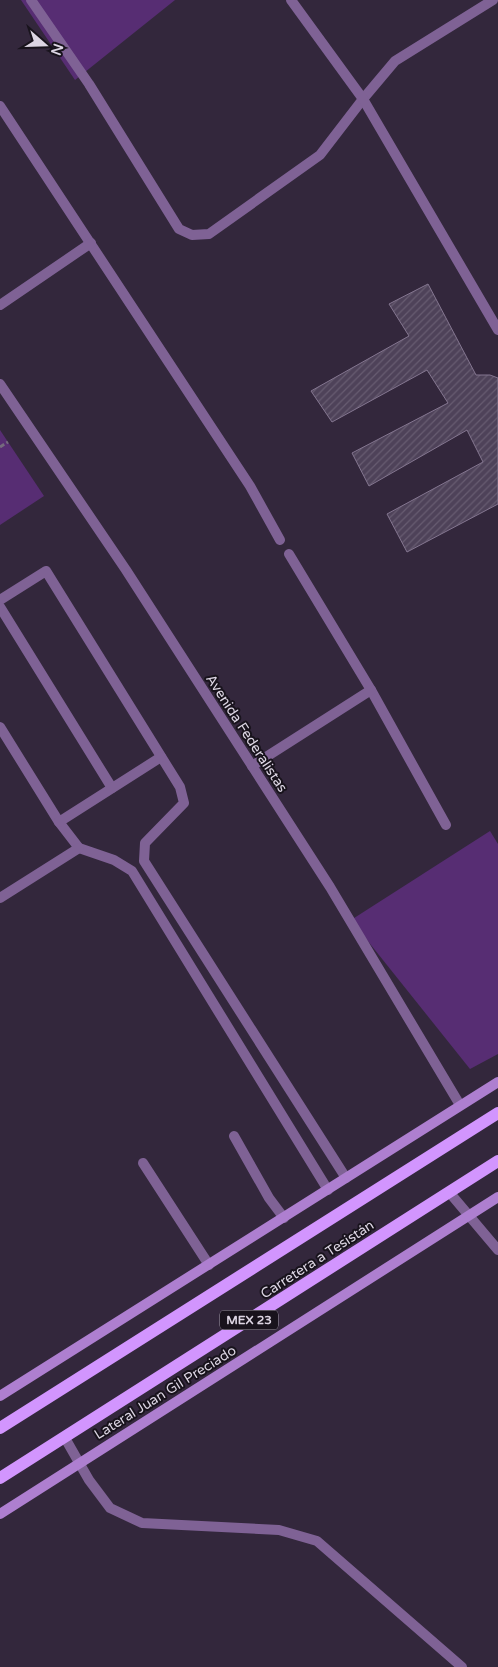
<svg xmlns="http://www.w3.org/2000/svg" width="498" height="1667" viewBox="0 0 498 1667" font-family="'Varela Round',sans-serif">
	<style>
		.grass { fill: #572d73 }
		.building { fill: url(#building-hatch); stroke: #847690 }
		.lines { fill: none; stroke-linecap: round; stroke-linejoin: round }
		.path { stroke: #756b7e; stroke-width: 3; stroke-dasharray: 5 2.5; stroke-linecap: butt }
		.lane { stroke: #7f6295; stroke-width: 10 }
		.street { stroke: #7f6295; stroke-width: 10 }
		.secondary { stroke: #ae7fd0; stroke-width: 10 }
		.primary { stroke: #d295fe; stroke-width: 12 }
		.labels { text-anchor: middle; stroke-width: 4; stroke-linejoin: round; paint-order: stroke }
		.shield { fill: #18131c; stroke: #a19ba7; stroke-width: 1 }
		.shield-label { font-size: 12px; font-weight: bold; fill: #dcd5e3 }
		.street-label { font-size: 14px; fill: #dcd5e3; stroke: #18131c }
	</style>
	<defs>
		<pattern id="building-hatch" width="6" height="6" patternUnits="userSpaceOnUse" patternTransform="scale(1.25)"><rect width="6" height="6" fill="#4e4259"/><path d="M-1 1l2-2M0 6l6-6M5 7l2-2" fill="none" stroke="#675c71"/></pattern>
	</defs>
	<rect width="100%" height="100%" fill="#33273c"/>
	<g class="grass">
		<path d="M21 0H175L75 80Z"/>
		<path d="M0 430 44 496 0 525Z"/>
		<path d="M490 831 498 844V1054L470 1069 351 920Z"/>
	</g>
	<path class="building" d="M428 284 476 375H490L498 378V504L407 552 387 514 483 462 467 430 369 486 352 453 448 403 427 370 332 422 311 391 409 336 389 304Z"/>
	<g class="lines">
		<path class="path" d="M0 447 8 442"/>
		<g class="lane">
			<path d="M31 0 89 84 179 229 192 235 209 234 320 155 363 99 395 61 493 0"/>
			<path d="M291 0 363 99 498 330"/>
			<path d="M0 600 46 571 180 787 184 803 145 843 144 861 346 1178"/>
			<path d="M0 607 112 788"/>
			<path d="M0 727 59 822 79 848 114 860 132 871 328 1190"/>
			<path d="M59 822 161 757"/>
			<path d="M0 898 79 848"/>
			<path d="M234 1136 269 1198 284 1218"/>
			<path d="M143 1163 209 1265"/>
			<path d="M65 1438 89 1480 110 1508 142 1523 279 1530 317 1541 462 1667"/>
		</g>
		<g class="street">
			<path d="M0 106 250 486 280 540"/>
			<path d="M0 305 91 243"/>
			<path d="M0 384 126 570 330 887 460 1105"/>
			<path d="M289 554 371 690 446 825"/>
			<path d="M252 766 371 690"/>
			<path d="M449 1192 498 1250"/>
		</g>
		<g class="secondary">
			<path d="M0 1396 498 1082"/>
			<path d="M0 1514 498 1197"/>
		</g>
		<g class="primary">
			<path d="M0 1428 498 1113"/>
			<path d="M0 1478 498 1161"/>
		</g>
	</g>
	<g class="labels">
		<rect class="shield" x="220" y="1310.5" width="58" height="19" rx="4"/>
		<g class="shield-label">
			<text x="249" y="1324">MEX 23</text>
		</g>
		<g class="street-label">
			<text transform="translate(247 733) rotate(57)" y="5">Avenida Federalistas</text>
			<text transform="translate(317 1259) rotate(-33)" y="5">Carretera a Tesistán</text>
			<text transform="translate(165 1392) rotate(-32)" y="5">Lateral Juan Gil Preciado</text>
		</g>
	</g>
	<g transform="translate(45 45) rotate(110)" stroke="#18131c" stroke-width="4" paint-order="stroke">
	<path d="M0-4L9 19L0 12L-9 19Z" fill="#dcd5e3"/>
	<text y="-8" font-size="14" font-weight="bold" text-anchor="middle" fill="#dcd5e3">N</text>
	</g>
</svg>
